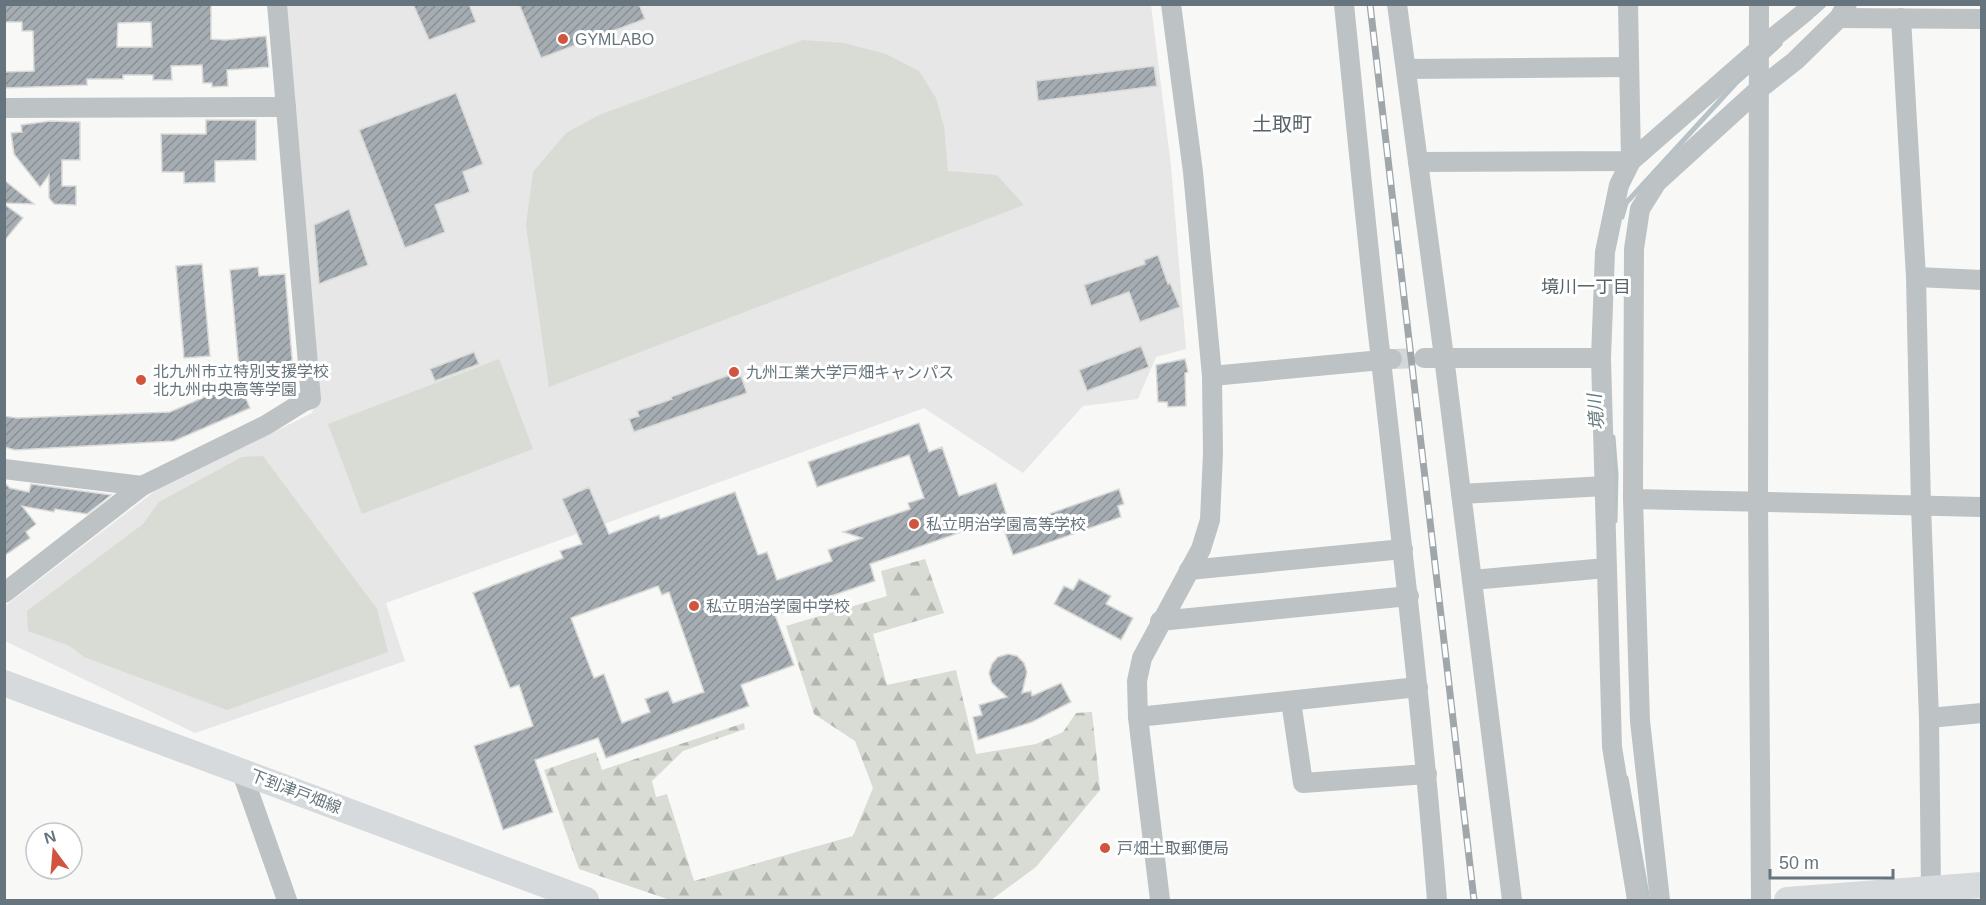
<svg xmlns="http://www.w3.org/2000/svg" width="1986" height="905" viewBox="0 0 1986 905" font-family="Helvetica,'Noto Sans JP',sans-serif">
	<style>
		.built { fill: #e6e7e6 }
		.grass { fill: #d8dcd5 }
		.forest { fill: url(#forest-firs) }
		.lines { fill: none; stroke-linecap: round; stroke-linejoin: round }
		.stream { stroke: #b6c2c5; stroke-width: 5 }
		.building { fill: url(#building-hatch); stroke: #dadad8; stroke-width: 1.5; fill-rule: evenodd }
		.minor-tunnel { stroke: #d4d7d8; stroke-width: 20; stroke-dasharray: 20 10; stroke-linecap: butt }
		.minor { stroke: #bdc2c5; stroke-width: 20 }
		.major { stroke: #d6dadd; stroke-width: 26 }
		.rail-casing { stroke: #a0a7ab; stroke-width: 7 }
		.rail { stroke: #fff; stroke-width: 4.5; stroke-dasharray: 14; stroke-linecap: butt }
		.poi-dot { fill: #d0543e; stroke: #fff; stroke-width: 2 }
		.labels { text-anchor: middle; stroke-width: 6; stroke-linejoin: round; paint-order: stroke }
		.poi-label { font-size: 16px; fill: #66757d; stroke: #fff; text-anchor: start }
		.street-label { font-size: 16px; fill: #66757d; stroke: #fff }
		.neighbourhood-label { font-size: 18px; fill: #576369; stroke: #fff }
		.water-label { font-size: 18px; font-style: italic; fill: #667a7f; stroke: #fff }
		.quarter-label { font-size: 20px; fill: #576369; stroke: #fff }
	</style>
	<defs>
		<pattern id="forest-firs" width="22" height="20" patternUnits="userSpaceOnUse" patternTransform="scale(1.5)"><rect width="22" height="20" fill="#d8dcd5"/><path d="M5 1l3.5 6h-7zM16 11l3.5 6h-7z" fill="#b3b7b2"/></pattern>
		<pattern id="building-hatch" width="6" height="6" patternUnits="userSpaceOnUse" patternTransform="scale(1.5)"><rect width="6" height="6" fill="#a5adb2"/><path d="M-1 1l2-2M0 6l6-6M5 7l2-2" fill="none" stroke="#8a9196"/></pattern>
	</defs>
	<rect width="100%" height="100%" fill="#f8f8f6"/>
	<path class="built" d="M286 5H1151L1171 166 1186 349 1156 357 1138 399 1083 406 1023 473 924 408 386 603 405 661 195 733 5 641V606L155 491 312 413 320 387Z"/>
	<g class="grass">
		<path d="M803 40 844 43 886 54 919 71 936 98 944 127 948 171 997 175 1024 205 549 387 526 225 533 172 566 133 599 115Z"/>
		<path d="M499 359 533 449 362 514 328 424Z"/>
		<path d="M263 456 377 609 388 652 227 710 84 657 70 646 28 631 27 611 143 524 159 502 242 457Z"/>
	</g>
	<path class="forest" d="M925 559 944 613 873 634 887 685 956 670 976 754 1036 744 1063 732 1076 713 1092 712 1100 790 1036 867 991 900H670L579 869 544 770 596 752 602 770 744 723 745 729 683 751 652 781 656 797 667 794 694 881 853 836 873 788 855 741 814 714 786 626 887 596 881 571Z"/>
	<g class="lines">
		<g class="stream">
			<path d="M1814 14 1825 4"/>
			<path d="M1765 58 1780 44"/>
			<path d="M1622 217 1626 203 1736 83 1753 68"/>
			<path d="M1613 437 1616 475 1615 521"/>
			<path d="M1626 778 1648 900"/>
		</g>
	</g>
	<g class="building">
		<path d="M4 4H211V39L225 40 266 36 269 67 227 70 228 86 212 87V83H203L202 65 171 66 172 80H153V75H123V79H87V85L4 88V72L34 71 33 31H22V22H4ZM151 22 152 47H117L118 23Z"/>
		<path d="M413 4H469L476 22 429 40Z"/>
		<path d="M519 4H639L645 19 541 58Z"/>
		<path d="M1154 66 1157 86 1038 101 1036 81Z"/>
		<path d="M456 93 483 164 463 172 470 192 435 205 445 232 405 248 359 130Z"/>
		<path d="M206 120H256V160L215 161V182L184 183V172H162L161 134H206Z"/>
		<path d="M50 121 80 122V160H62V186H76V205L54 204 49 198V175L40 187 14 154 11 133 22 132 21 125Z"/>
		<path d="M4 180 34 204 4 203Z"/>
		<path d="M4 204 23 218 4 241Z"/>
		<path d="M349 209 368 265 319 284 314 225Z"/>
		<path d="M1158 255 1168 284 1170 283 1180 307 1140 322 1129 292 1091 306 1084 285 1145 264 1144 260Z"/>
		<path d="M202 264 210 356 184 358 176 266Z"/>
		<path d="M258 267 259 276 285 274 293 370 279 371 278 364 239 368 230 270Z"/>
		<path d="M1141 346 1149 367 1087 391 1079 370Z"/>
		<path d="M474 352 479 364 435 381 430 369Z"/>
		<path d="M1185 359 1188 372 1185 373 1186 406 1168 407 1167 402H1158L1156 365Z"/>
		<path d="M729 375 731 379 741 376 747 393 634 432 629 419 639 416 637 411 672 399 671 397Z"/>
		<path d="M239 382 250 408 174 441 15 450 4 447V416L17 418 170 412Z"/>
		<path d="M919 423 929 452 942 447 959 496 996 483 1007 516 870 564 875 581 775 615 794 665 741 685 749 706 606 758 598 738 535 760 553 812 503 830 474 746 533 726 519 685 510 688 473 593 563 558 560 551 582 544 562 499 589 487 609 534 659 515 660 519 735 492 758 555 767 552 777 580 832 561 828 550 862 538 843 532 910 509 908 503 924 498 909 455 817 487 808 462ZM658 586 662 595 669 592 704 692 673 703 668 691 645 699 650 712 622 723 604 674 594 678 571 618Z"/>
		<path d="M4 482 10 488 29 492 31 484 111 495 87 514 55 509 54 512 22 506 36 524 26 532 30 538 4 556Z"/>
		<path d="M1119 489 1124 504 1118 506 1121 517 1013 555 1004 530Z"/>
		<path d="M1079 579 1111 596 1106 604 1133 618 1121 640 1054 604 1064 586 1073 590Z"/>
		<path d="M1008 654 1017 656 1024 663 1027 672 1022 693 1031 691 1032 696 1061 683 1071 702 1032 722 978 740 973 717 982 715 979 705 1007 697 992 683 989 673 992 664 998 657Z"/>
	</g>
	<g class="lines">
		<path class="minor-tunnel" d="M1394 359 1424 358"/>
		<g class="minor">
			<path d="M1344 4C1356 123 1367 242 1381 360 1401 540 1423 720 1437 900"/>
			<path d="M1397 4 1444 357 1512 900"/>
			<path d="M1759 4 1758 502 1761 900"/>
			<path d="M1839 18 1982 19"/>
			<path d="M1901 18 1916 277 1921 506 1929 718 1931 889"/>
			<path d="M1406 69 1628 67"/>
			<path d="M4 108 286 107"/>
			<path d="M1418 162 1631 161 1628 4"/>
			<path d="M1916 277 1982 280"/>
			<path d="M1424 358H1601"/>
			<path d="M1212 376 1392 359"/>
			<path d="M4 469 142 486"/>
			<path d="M1461 494 1605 486"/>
			<path d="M1633 499 1982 507"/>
			<path d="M1189 570 1403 549"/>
			<path d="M1472 580 1606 568"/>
			<path d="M4 593 142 486 266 425 303 402 311 399 277 4"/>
			<path d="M1160 621 1409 596"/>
			<path d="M1291 701 1303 783 1427 774"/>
			<path d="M1138 717 1418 687"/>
			<path d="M1929 718 1982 713"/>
			<path d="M241 770 287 900"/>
			<path d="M1160 900 1138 717 1137 681 1142 658 1201 549 1210 520 1213 453 1212 376 1193 172 1171 4"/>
			<path d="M1637 900 1612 747 1601 358 1605 252 1619 185 1631 161 1758 50 1805 12 1811 4"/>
			<path d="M1660 900 1640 721 1633 499 1634 249 1640 209 1657 182 1758 90 1795 61 1839 18 1847 4"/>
		</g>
		<g class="major">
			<path d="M4 683 586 900"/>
			<path d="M1787 900 1982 885"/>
		</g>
		<defs>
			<path id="rail" d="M1370 4 1474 900"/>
		</defs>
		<use href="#rail" class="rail-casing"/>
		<use href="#rail" class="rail"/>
	</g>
	<g class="poi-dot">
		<circle cx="563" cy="39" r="6"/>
		<circle cx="734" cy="372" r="6"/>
		<circle cx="141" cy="380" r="6"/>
		<circle cx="914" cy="524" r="6"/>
		<circle cx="694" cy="606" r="6"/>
		<circle cx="1105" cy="848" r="6"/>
	</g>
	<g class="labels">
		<g class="poi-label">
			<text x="575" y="45">GYMLABO</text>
			<text x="153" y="377">北九州市立特別支援学校<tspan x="153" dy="18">北九州中央高等学園</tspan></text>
			<text x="746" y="378">九州工業大学戸畑キャンパス</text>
			<text x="926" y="530">私立明治学園高等学校</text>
			<text x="706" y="612">私立明治学園中学校</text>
			<text x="1117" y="854">戸畑土取郵便局</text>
		</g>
		<g class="street-label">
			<text transform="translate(296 791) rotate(21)" y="6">下到津戸畑線</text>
		</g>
		<g class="neighbourhood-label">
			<text x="1586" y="293">境川一丁目</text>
		</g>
		<g class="water-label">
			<text transform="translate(1596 412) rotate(-95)" y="6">境川</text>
		</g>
		<g class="quarter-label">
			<text x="1282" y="131">土取町</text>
		</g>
	</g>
	<rect width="1986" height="905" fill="none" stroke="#66757d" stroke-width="12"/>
	<g transform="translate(54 851) rotate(344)"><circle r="28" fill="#ffffff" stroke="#c2c8cb" stroke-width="1.5"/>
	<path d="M0-4.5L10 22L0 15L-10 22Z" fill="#d0543e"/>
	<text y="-9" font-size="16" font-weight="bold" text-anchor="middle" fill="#66757d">N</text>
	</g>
	<path d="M1770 869v9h123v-9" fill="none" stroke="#66757d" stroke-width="3"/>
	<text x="1779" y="869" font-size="18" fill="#66757d" stroke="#ffffff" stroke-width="4.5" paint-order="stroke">50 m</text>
</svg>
